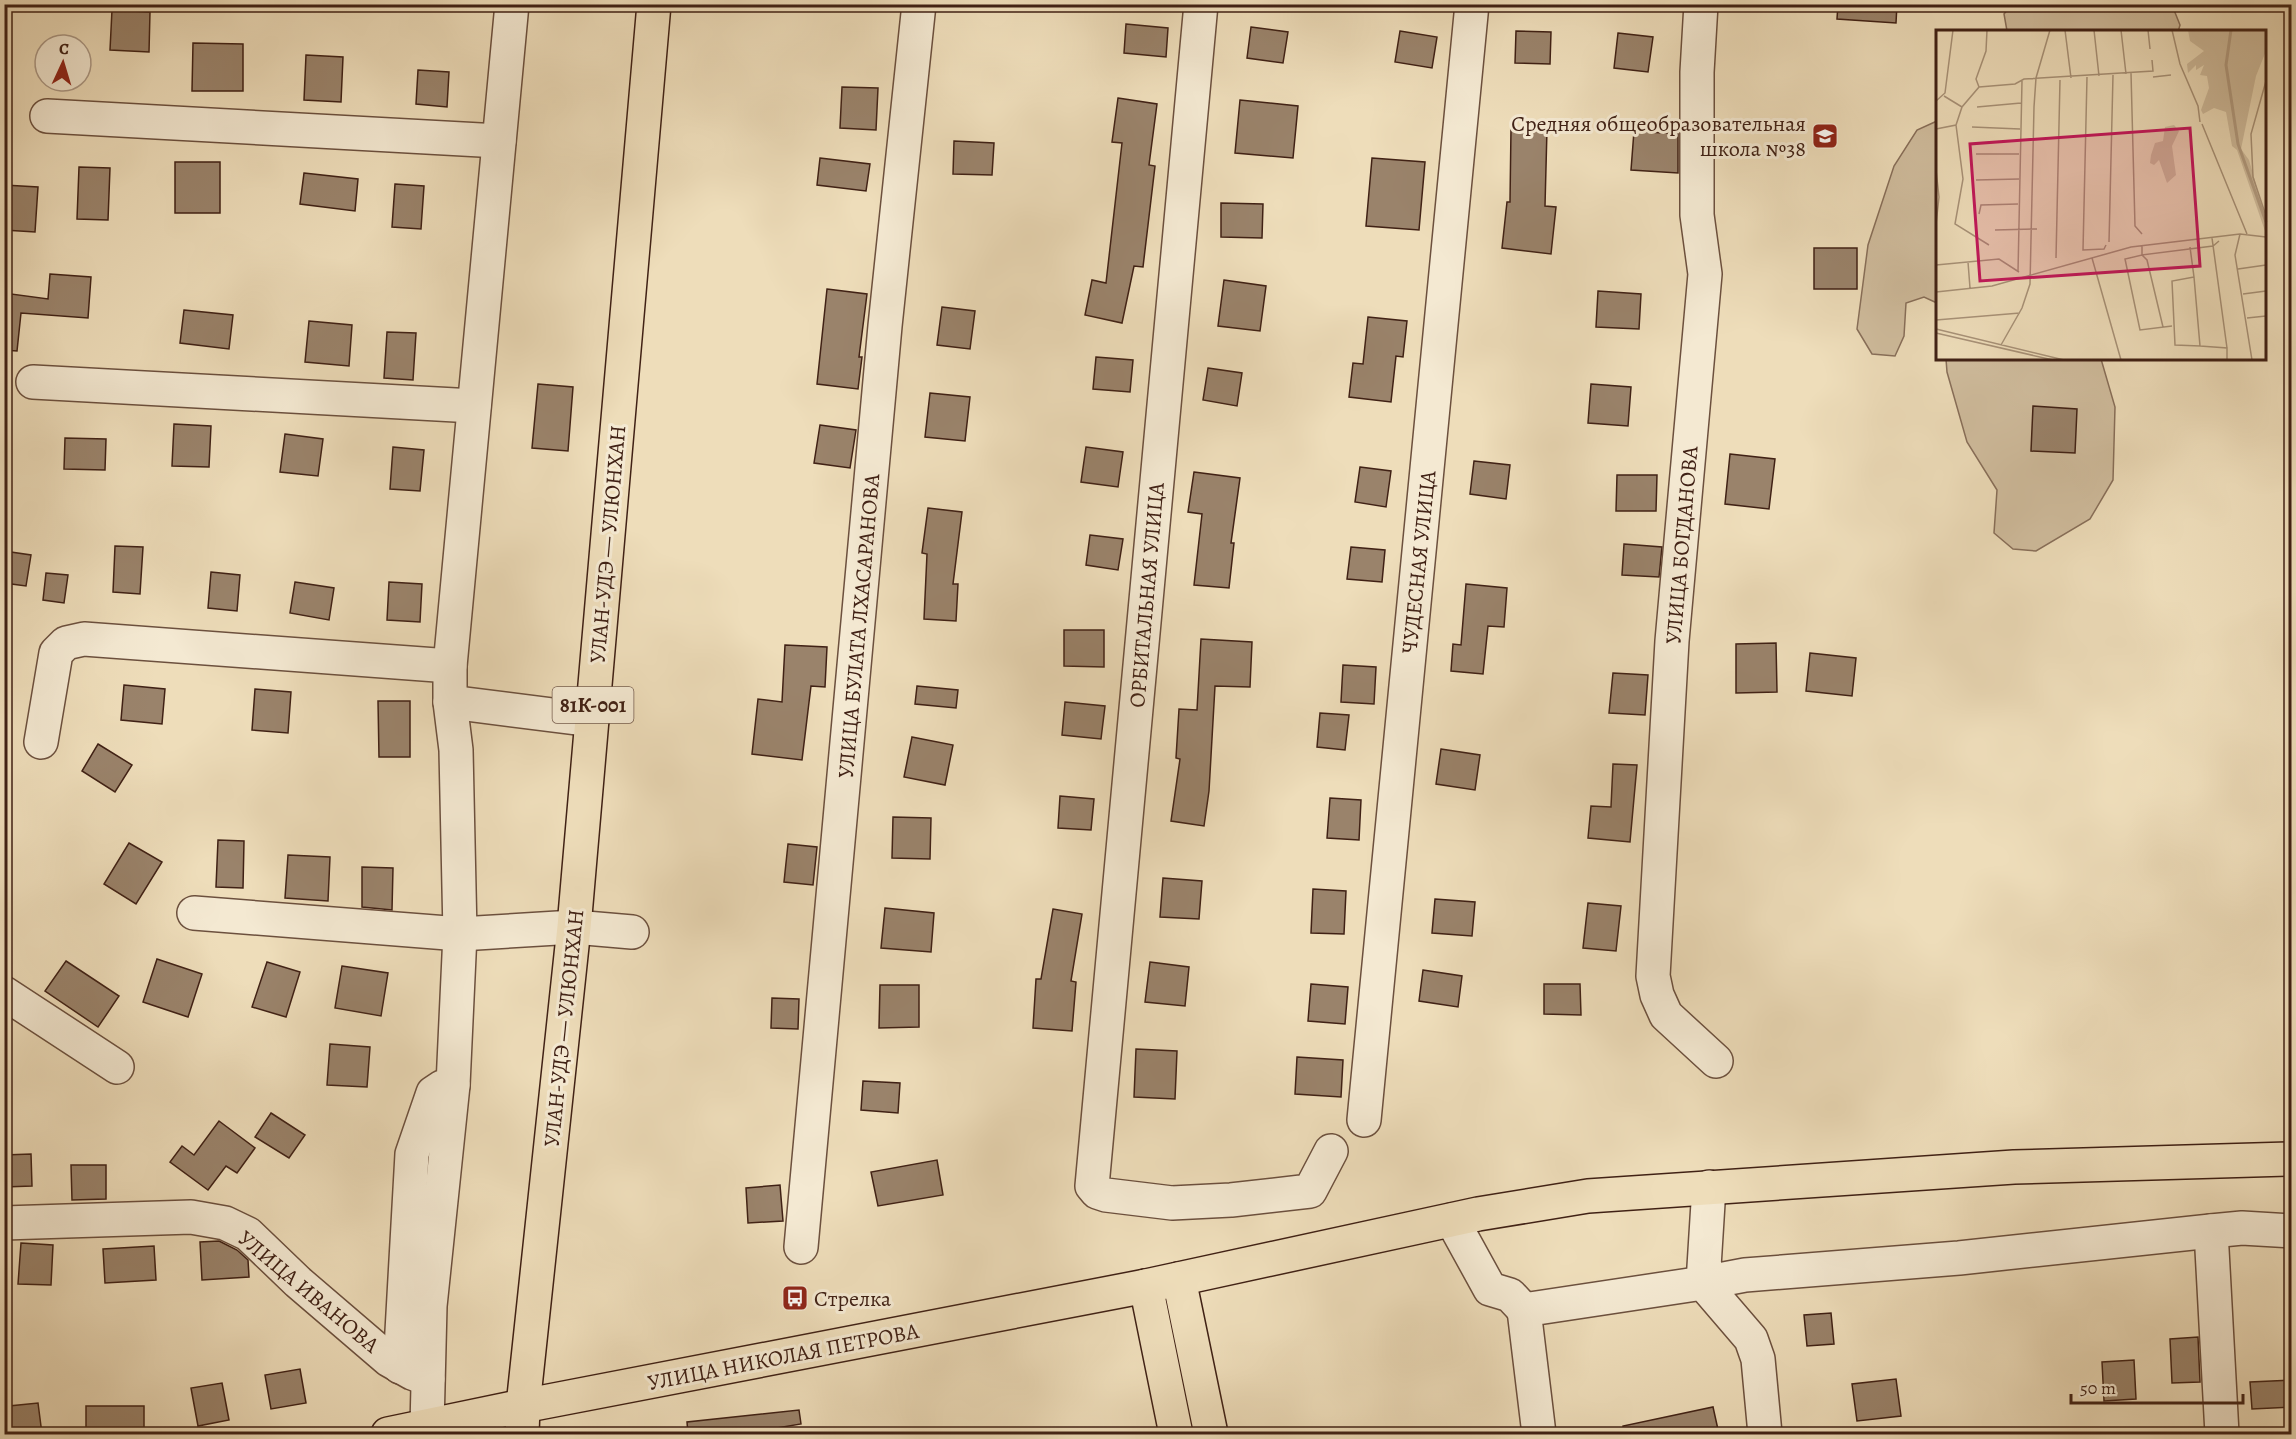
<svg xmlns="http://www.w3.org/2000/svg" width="2296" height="1439" viewBox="0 0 2296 1439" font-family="Alegreya,serif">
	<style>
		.green { fill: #d0bd9e; stroke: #886f5a; stroke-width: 1.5 }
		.building { fill: #9a836b; stroke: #402115; stroke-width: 1.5 }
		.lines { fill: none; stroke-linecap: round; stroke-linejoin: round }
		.minor-casing { stroke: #6c503e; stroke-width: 36 }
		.major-casing { stroke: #402115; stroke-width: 36 }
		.minor { stroke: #f4e9d2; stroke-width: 33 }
		.major { stroke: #eeddba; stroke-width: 33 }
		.labels { text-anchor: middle; stroke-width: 6; stroke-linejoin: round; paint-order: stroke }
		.shield { fill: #f4e9d2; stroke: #765d4e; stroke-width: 1.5 }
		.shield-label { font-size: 21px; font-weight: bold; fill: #402115 }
		.poi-label { font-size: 22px; fill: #402115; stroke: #f4e9d2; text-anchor: end }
		.street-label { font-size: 22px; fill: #402115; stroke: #f4e9d2 }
		.inset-river { fill: none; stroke: #b39d82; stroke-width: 3 }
		.inset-road { fill: none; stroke: #a89278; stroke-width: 1.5 }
		.view { fill: #c2185b; fill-opacity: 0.15; stroke: #c2185b; stroke-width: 3 }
		.inset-edge { fill: none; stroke: #402115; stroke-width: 3 }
	</style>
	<rect width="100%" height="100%" fill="#eeddba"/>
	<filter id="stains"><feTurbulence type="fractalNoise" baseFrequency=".00333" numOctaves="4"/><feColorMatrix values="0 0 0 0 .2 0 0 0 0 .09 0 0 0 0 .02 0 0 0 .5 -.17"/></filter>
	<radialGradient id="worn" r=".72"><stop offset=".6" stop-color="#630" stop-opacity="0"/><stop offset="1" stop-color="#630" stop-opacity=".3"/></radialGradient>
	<g class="green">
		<path d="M2012 4 2172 5 2180 25 2178 32 2007 31 2004 14Z"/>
		<path d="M1937 121V303L1924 297 1906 303 1904 336 1895 356 1872 354 1857 329 1868 245 1894 166 1917 130Z"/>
		<path d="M1946 359H2101L2115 407 2113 480 2090 519 2036 551 2013 549 1994 533 1997 490 1967 442 1947 372Z"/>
	</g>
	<g class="building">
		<path d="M1838 4H1897L1896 23 1837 19Z"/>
		<path d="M112 10 150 12 149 52 110 50Z"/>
		<path d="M1126 24 1168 28 1166 57 1124 53Z"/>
		<path d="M1251 27 1288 32 1283 63 1247 58Z"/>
		<path d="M1400 31 1437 37 1432 68 1395 62Z"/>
		<path d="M1516 31 1551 32 1550 64 1515 63Z"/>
		<path d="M1618 33 1653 37 1648 72 1614 68Z"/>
		<path d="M193 43 243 44V91H192Z"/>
		<path d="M306 55 343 57 341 102 304 100Z"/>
		<path d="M418 70 449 72 447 107 416 104Z"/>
		<path d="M842 87 878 88 876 130 840 128Z"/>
		<path d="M1118 98 1157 104 1149 165 1155 166 1143 267 1134 266 1122 323 1085 315 1092 280 1106 283 1122 143 1112 142Z"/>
		<path d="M1240 100 1298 106 1293 158 1235 153Z"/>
		<path d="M1511 129H1547L1545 206 1556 207 1551 254 1502 248 1507 202H1510Z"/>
		<path d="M1634 131 1678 134V173L1631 170Z"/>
		<path d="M954 141 994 143 992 175 953 174Z"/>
		<path d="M820 158 870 164 866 191 817 185Z"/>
		<path d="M1372 158 1425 162 1419 230 1366 226Z"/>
		<rect x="175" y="162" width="45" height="51"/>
		<path d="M79 167 110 168 108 220 77 219Z"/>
		<path d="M304 173 358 179 355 211 300 204Z"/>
		<path d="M395 184 424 186 421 229 392 227Z"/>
		<path d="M4 185 38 187 35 232 4 230Z"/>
		<path d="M1221 203 1263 204 1262 238 1221 237Z"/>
		<rect x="1814" y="248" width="43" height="41"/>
		<path d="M50 274 91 277 88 318 21 313 17 351 4 350V293L48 299Z"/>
		<path d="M1224 280 1266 286 1260 331 1218 326Z"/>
		<path d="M827 289 867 294 859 357H862L858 389 817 384Z"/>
		<path d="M1598 291 1641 294 1639 329 1596 327Z"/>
		<path d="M942 307 975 311 970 349 937 345Z"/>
		<path d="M184 310 233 315 229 349 180 343Z"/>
		<path d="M1368 317 1407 321 1403 357 1396 356 1391 402 1349 397 1353 363 1363 364Z"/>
		<path d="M309 321 352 325 349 366 305 362Z"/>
		<path d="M387 332 416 333 413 380 384 378Z"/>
		<path d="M1096 357 1133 360 1130 392 1093 389Z"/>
		<path d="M1208 368 1242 373 1237 406 1203 400Z"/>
		<path d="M538 384 573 387 568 451 532 448Z"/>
		<path d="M1591 384 1631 387 1628 426 1588 423Z"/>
		<path d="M930 393 970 397 965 441 925 437Z"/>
		<path d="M2033 406 2077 409 2075 453 2031 451Z"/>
		<path d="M174 424 211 426 209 467 172 466Z"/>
		<path d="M820 425 856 430 850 468 814 463Z"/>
		<path d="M285 434 323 439 318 476 280 472Z"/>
		<path d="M65 438 106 439 105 470 64 469Z"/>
		<path d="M393 447 424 450 420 491 390 489Z"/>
		<path d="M1086 447 1123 452 1118 487 1081 482Z"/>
		<path d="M1730 454 1775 459 1769 509 1725 504Z"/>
		<path d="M1474 461 1510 465 1506 499 1470 494Z"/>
		<path d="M1360 467 1391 471 1386 507 1355 502Z"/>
		<path d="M1194 472 1240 478 1231 543H1234L1229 588 1194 585 1202 514 1188 512Z"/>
		<path d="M1617 475H1657L1656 511H1616Z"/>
		<path d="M928 508 962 512 953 584H958L956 621 924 619 927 554 922 553Z"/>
		<path d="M1090 535 1123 539 1118 570 1086 565Z"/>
		<path d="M1624 544 1662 547 1659 577 1622 575Z"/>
		<path d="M115 546 143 547 140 594 113 592Z"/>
		<path d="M1351 547 1385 550 1382 582 1347 579Z"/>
		<path d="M4 551 31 555 26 586 4 583Z"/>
		<path d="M211 572 240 575 237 611 208 608Z"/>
		<path d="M46 573 68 575 64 603 43 600Z"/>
		<path d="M295 582 334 588 329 620 290 613Z"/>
		<path d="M389 582 422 584 420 622 387 620Z"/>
		<path d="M1466 584 1507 588 1504 627 1488 626 1483 674 1451 671 1453 644 1461 645Z"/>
		<path d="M1064 630H1104V667L1064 666Z"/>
		<path d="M1201 639 1252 642 1250 687 1215 686 1209 791 1204 826 1171 821 1180 759 1176 758 1179 709 1197 710Z"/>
		<path d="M1776 643 1777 692 1736 693V644Z"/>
		<path d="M785 645 827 647 825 687 811 686 802 760 752 754 758 699 782 702Z"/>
		<path d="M1810 653 1856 658 1852 696 1806 691Z"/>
		<path d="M1343 665 1376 667 1374 704 1341 702Z"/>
		<path d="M1613 673 1648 675 1645 715 1609 713Z"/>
		<path d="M124 685 165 689 162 724 121 720Z"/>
		<path d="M917 686 958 690 956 708 915 704Z"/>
		<path d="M255 689 291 692 288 733 252 730Z"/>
		<path d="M378 701H410V757H379Z"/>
		<path d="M1065 702 1105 706 1101 739 1062 735Z"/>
		<path d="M1320 713 1349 715 1345 750 1317 747Z"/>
		<path d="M912 737 953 745 945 785 904 777Z"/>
		<path d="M98 744 132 765 115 792 82 771Z"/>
		<path d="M1441 749 1480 755 1475 790 1436 784Z"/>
		<path d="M1613 764 1637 765 1630 842 1588 838 1591 806 1611 807Z"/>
		<path d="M1060 796 1094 799 1091 830 1058 828Z"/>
		<path d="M1330 798 1361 800 1359 840 1327 838Z"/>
		<path d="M893 817 931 818 930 859 892 858Z"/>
		<path d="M218 840 244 841 243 888 216 887Z"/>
		<path d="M129 843 162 862 136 904 104 884Z"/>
		<path d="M788 844 817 847 813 885 784 882Z"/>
		<path d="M288 855 330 857 328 901 285 898Z"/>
		<path d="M362 867 393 868 392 910 362 907Z"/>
		<path d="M1163 878 1202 881 1199 919 1160 917Z"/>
		<path d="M1313 889 1346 891 1344 934 1311 933Z"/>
		<path d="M1435 899 1475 902 1472 936 1432 933Z"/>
		<path d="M1588 903 1621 906 1616 951 1583 948Z"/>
		<path d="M885 908 934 913 931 952 881 948Z"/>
		<path d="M1053 909 1082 914 1071 981 1076 982 1072 1031 1033 1028 1036 979H1041Z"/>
		<path d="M157 959 202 974 188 1017 143 1002Z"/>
		<path d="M66 961 119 996 98 1027 45 991Z"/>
		<path d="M267 962 300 972 286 1017 252 1007Z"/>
		<path d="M1150 962 1189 967 1185 1006 1145 1002Z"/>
		<path d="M342 966 388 973 381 1016 335 1008Z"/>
		<path d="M1423 970 1462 976 1458 1007 1419 1001Z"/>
		<path d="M1311 984 1348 987 1345 1024 1308 1021Z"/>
		<path d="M1544 984H1580L1581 1015 1544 1014Z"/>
		<path d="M880 985H919V1027L879 1028Z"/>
		<path d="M772 998 799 999 798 1029 771 1028Z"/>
		<path d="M330 1044 370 1047 367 1087 327 1085Z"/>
		<path d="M1136 1049 1177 1051 1175 1099 1134 1097Z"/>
		<path d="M1297 1057 1343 1060 1341 1097 1295 1094Z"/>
		<path d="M863 1081 900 1083 898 1113 861 1110Z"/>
		<path d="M271 1113 305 1135 289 1158 255 1137Z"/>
		<path d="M219 1121 255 1148 237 1173 226 1166 208 1190 170 1162 182 1146 194 1155Z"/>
		<path d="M31 1154 32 1186 4 1187V1155Z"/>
		<path d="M937 1160 943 1195 878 1206 871 1172Z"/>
		<path d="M71 1165H106V1199L72 1200Z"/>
		<path d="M780 1185 783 1221 748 1223 746 1188Z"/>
		<path d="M219 1241 237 1250 248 1260 249 1277 202 1280 200 1242Z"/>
		<path d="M21 1243 53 1245 51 1285 18 1284Z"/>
		<path d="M154 1246 156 1280 105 1283 103 1249Z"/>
		<path d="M1831 1313 1834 1344 1807 1346 1804 1315Z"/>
		<path d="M2198 1337 2200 1382 2172 1383 2170 1339Z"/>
		<path d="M2134 1360 2136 1399 2104 1401 2102 1362Z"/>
		<path d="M300 1369 306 1403 271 1409 265 1375Z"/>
		<path d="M1896 1379 1901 1416 1857 1421 1852 1384Z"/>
		<path d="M2292 1380V1407L2252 1409 2250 1382Z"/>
		<path d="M222 1383 229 1420 198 1426 191 1388Z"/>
		<path d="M38 1403 42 1434H12L9 1406Z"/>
		<rect x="86" y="1406" width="58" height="28"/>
		<path d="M1713 1407 1719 1434H1624L1623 1426Z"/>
		<path d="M799 1410 801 1424 742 1434H688L687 1422Z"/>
	</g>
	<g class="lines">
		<defs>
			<g id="minor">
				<path d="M1201 4 1092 1186 1097 1192 1106 1195 1172 1203 1231 1200 1310 1191 1331 1151"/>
				<path d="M1701 4 1697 72V215L1705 274 1672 641 1653 976 1657 995 1666 1015 1716 1061"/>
				<path d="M47 116 499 141"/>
				<path d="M33 382 474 406"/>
				<path d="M450 702 592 720"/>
				<path d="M41 742 56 653 66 643 84 639 450 666"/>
				<path d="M194 913 460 934 574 927 632 932"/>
				<path d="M4 993 117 1067"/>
				<path d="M1364 1120 1472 4"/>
				<path d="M1709 1187 1703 1283 1745 1275 1959 1258 2211 1231 2242 1228 2292 1231"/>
				<path d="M1452 1220 1490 1289 1510 1295 1524 1310"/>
				<path d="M4 1223 191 1217 225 1223 248 1234 298 1282 389 1360 412 1373 428 1379"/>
				<path d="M2211 1231 2222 1434"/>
				<path d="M801 1247 885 326 919 4"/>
				<path d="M400 1367 412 1154 433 1093 442 1087 453 1085 460 934 456 750 450 702V666L512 4"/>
				<path d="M427 1426 430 1306 453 1085"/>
				<path d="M1539 1434 1524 1310 1703 1283 1751 1339 1758 1359 1765 1434"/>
			</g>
			<g id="major">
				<path d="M1179 1279 1211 1434"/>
				<path d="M1146 1286 1176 1434"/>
				<path d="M388 1434 523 1406 1146 1286 1478 1214 1588 1196 2014 1167 2292 1159"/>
				<path d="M522 1434 523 1406 574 927 654 4"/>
			</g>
		</defs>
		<use href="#minor" class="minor-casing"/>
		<use href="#major" class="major-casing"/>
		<use href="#minor" class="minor"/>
		<use href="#major" class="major"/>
	</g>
	<defs>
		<symbol id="school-square" viewBox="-11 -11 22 22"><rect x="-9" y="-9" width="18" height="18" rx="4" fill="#8f2418" stroke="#f4e9d2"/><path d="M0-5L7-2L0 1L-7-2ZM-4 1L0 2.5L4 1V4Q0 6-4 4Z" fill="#fff"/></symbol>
		<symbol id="bus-square" viewBox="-11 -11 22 22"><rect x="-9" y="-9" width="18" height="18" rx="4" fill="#8f2418" stroke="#f4e9d2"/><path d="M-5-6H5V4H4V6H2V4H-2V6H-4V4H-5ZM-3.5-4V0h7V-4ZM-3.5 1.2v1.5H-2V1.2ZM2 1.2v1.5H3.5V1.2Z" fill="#fff"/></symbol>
	</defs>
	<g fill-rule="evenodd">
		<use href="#school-square" x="1810" y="121" width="30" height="30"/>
		<use href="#bus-square" x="780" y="1283" width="30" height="30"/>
	</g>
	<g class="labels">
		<rect class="shield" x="552.5" y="687" width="81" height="36" rx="4.5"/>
		<g class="shield-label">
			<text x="593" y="712">81К-001</text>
		</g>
		<g class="poi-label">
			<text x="1806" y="131">Средняя общеобразовательная<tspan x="1806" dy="25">школа №38</tspan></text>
			<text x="814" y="1306" text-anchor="start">Стрелка</text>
		</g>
		<g class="street-label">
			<text transform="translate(607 544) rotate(-85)" y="8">УЛАН-УДЭ — УЛЮНХАН</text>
			<text transform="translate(1681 545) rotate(-85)" y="8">УЛИЦА БОГДАНОВА</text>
			<text transform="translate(1418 562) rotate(-84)" y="8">ЧУДЕСНАЯ УЛИЦА</text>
			<text transform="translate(1146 595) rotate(-85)" y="8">ОРБИТАЛЬНАЯ УЛИЦА</text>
			<text transform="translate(858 626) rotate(-85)" y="8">УЛИЦА БУЛАТА ЛХАСАРАНОВА</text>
			<text transform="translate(563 1028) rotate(-84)" y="8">УЛАН-УДЭ — УЛЮНХАН</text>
			<text transform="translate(309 1291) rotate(40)" y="8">УЛИЦА ИВАНОВА</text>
			<text transform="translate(783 1356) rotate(-11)" y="8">УЛИЦА НИКОЛАЯ ПЕТРОВА</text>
		</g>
	</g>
	<g transform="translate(1936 30)">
		<rect width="330" height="330" fill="#eeddba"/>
		<path d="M252 0H330V21L320 46 305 119 313 130 330 189V204L301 120 296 116 290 82 278 78 267 84 265 80 273 58 271 46 264 45 268 35 260 40V35L252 43 251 34 268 21 254 11ZM238 95 243 101 236 116 240 145 231 153 223 130 218 135 214 133 215 125 219 113 227 111 229 97Z" fill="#d0bd9e"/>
		<path class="inset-river" d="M295 0 290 35 302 114 330 192"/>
		<path class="inset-road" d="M129 0 135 48M158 0 163 46M185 0 190 44M212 0 214 19M236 0 244 34 262 76 264 92M195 43 199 196 206 204M151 47 147 220 168 219 170 215M217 47 235 45M330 51 315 104 317 147 330 186M43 57 79 54 88 49 217 41 216 30M8 66 26 77M0 71 9 63 17 0M41 77 85 73M266 94 311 204M20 95 27 149 19 194 53 215M36 97 84 99M0 99 20 95 26 77 43 57 40 49 50 21 51 0M40 124H83M0 140 3 167 0 194M40 150 83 149M43 184 45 175 82 174M59 200 101 199M304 204 299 225 316 330M276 208 291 318M173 212 177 45M206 216V225L277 216 283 211M254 217 258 247 264 316 239 315 236 251 258 247M120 228 124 50M156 228 185 330M32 232 34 258M0 235 63 229 83 242M302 239 330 235M82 242 86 51M0 262 56 256 195 217 304 204 330 207M307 264 330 261M311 288 330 286M0 290 84 283M227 297 211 230 206 225 189 229 204 300 236 296M0 299 128 330M0 303 117 330M65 315 86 278 94 254 98 77 100 48 114 0M264 316 291 318V330"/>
		<path class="view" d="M254 98 264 236 44 251 34 114Z"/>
		<rect width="330" height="330" class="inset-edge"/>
	</g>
	<rect width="2296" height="1439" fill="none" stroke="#eeddba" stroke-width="24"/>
	<rect x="6" y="6" width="2284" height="1427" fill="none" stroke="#402115" stroke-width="3"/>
	<rect x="12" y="12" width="2272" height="1415" fill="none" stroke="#402115" stroke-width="1.5"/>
	<g transform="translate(63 63) rotate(4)"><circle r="28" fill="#f4e9d2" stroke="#ac9986" stroke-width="1.5"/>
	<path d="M0-4.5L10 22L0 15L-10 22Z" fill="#8f2418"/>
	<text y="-9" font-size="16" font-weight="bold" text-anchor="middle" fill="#402115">С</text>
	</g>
	<path d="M2071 1394v9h172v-9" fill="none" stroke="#402115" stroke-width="3"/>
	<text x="2080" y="1394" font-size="18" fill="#402115" stroke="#f4e9d2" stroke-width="4.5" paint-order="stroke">50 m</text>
	<rect width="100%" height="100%" filter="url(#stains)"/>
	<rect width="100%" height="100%" fill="url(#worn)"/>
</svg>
